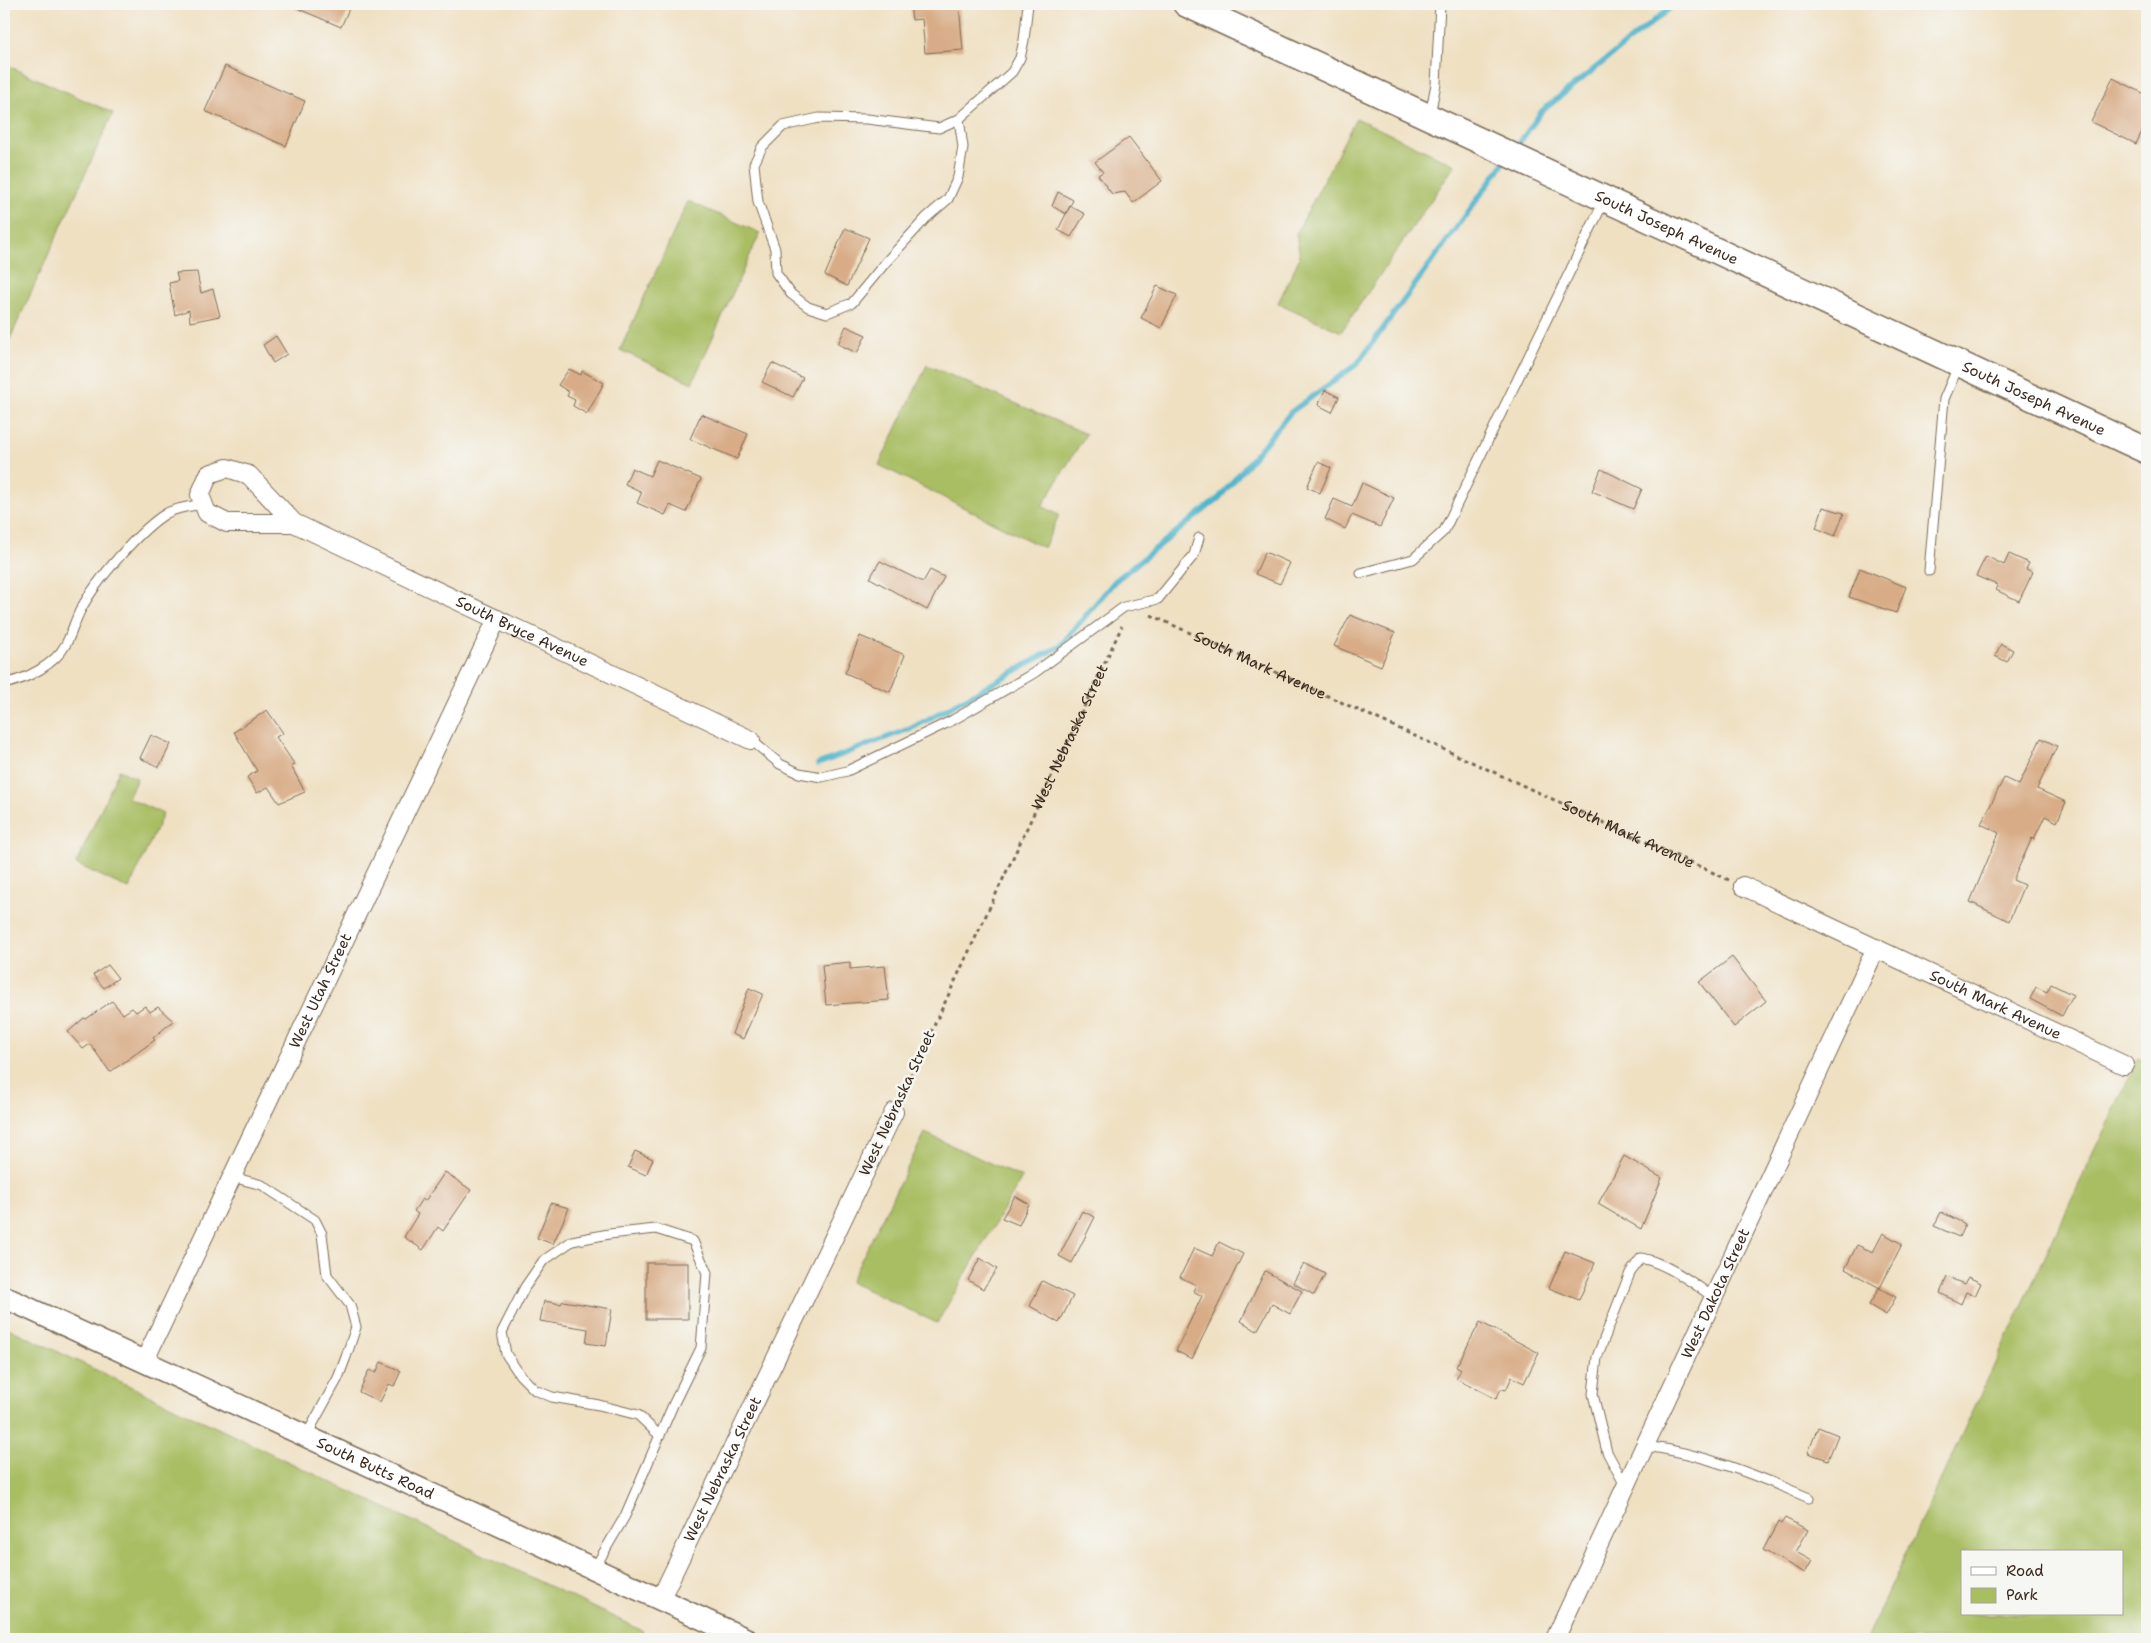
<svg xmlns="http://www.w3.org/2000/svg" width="2151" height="1643" viewBox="0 0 2151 1643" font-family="'Shantell Sans',sans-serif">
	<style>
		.green { fill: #a9be63; stroke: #727440; fill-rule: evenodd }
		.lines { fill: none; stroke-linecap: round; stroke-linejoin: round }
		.stream { stroke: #4db3cb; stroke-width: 5.5 }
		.building { fill: #d8ac86 }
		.service-casing { stroke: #7a6a57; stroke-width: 11 }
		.minor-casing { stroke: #7a6a57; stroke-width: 20 }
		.tertiary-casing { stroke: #7a6a57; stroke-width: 24 }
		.secondary-casing { stroke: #7a6a57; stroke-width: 28 }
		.path { stroke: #7a6a57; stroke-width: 3; stroke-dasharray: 4 4; stroke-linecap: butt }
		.service { stroke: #fff; stroke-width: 9 }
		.minor { stroke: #fff; stroke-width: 18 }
		.tertiary { stroke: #fff; stroke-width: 21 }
		.secondary { stroke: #fff; stroke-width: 25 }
		.labels { text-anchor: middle; stroke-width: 5; stroke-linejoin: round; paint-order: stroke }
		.street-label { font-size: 15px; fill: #3b2a1e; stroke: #f6f6f2 }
	</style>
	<rect width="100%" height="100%" fill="#f6f6f2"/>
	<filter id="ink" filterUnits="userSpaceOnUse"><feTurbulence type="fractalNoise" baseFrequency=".02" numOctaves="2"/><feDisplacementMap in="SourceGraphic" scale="10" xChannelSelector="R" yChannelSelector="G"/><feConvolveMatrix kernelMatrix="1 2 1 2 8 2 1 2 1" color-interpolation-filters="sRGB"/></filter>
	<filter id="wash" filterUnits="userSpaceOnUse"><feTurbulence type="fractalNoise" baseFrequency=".0096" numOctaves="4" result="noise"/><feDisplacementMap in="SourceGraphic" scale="20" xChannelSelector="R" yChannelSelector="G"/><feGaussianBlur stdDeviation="1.12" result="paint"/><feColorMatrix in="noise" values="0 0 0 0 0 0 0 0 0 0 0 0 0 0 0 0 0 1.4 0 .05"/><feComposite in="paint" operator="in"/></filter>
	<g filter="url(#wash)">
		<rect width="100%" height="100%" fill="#efe0c2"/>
		<g class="green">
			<path d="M4 64 113 113 4 352Z"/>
			<path d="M1356 118 1455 165 1341 332 1278 303 1300 257 1296 234Z"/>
			<path d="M688 201 760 233 692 383 620 350Z"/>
			<path d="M927 365 1086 434 1042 506 1059 515 1044 548 879 465Z"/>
			<path d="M119 770 137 778 128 798 163 814 129 889 76 864Z"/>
			<path d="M2138 1058 2147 1063V1639H1866ZM1962 1552H2122V1614H1962Z"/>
			<path d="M925 1133 1022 1178 937 1323 850 1282Z"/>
			<path d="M4 1326 643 1631 639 1639H4Z"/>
		</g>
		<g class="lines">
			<g class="stream">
				<path d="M1515 149 1542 111 1675 4"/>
				<path d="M818 764 914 727 1060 646 1115 581 1219 498 1291 412 1357 364 1506 160"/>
			</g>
		</g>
		<g id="blocks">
			<g class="building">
				<path d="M287 4H351L341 27Z"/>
				<path d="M910 4H959L963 50 925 53 922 19 912 20Z"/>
				<path d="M225 66 305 101 286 146 205 111Z"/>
				<path d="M2113 78 2147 95V121L2136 144 2091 122Z"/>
				<path d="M1129 137 1162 181 1133 203 1125 192 1112 194 1098 175 1103 172 1095 162Z"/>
				<path d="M1058 192 1073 200 1066 214 1052 206Z"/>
				<path d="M1070 206 1085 214 1071 237 1058 230Z"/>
				<path d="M845 228 869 238 847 286 825 275Z"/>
				<path d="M197 272 201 293 213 289 220 316 190 322 189 310 175 315 169 283 178 281 176 273Z"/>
				<path d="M1157 286 1177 295 1161 328 1141 318Z"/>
				<path d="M846 326 866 335 857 353 838 344Z"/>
				<path d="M276 336 287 354 273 363 263 345Z"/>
				<path d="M772 363 803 378 793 397 762 382Z"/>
				<path d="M569 369 581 375 582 371 604 383 587 414 573 406 575 400 567 396 569 392 558 385Z"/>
				<path d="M1325 390 1339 397 1332 412 1318 405Z"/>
				<path d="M701 414 748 434 737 459 690 439Z"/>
				<path d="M657 460 701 479 686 512 670 505 665 515 637 503 642 492 625 484 632 468 650 476Z"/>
				<path d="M1318 462 1331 468 1320 493 1307 487Z"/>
				<path d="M1601 469 1642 489 1633 509 1592 491Z"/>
				<path d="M1362 483 1394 498 1380 527 1352 515 1345 529 1325 519 1334 499 1352 507Z"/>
				<path d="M1823 507 1844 513 1835 536 1816 528Z"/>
				<path d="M1265 552 1290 563 1280 584 1255 574Z"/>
				<path d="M2009 554 2029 563 2026 569 2033 572 2019 601 1996 590 1997 585 1976 576 1986 556 2004 565Z"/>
				<path d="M880 561 923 582 930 570 944 577 927 610 870 578Z"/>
				<path d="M1860 568 1906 587 1896 613 1849 597Z"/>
				<path d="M1350 615 1395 633 1381 666 1334 646Z"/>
				<path d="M860 636 905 655 890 692 845 673Z"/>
				<path d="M2001 644 2013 650 2007 662 1995 656Z"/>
				<path d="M267 710 283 733 276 737 295 765 291 766 305 792 279 803 268 787 257 793 247 777 257 771 234 732Z"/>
				<path d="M151 735 171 744 159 767 140 758Z"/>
				<path d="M2041 738 2057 746 2037 789 2066 802 2057 822 2045 816 2034 839 2032 838 2013 880 2024 885 2009 921 1970 902 1999 833 1981 824 2004 778 2019 785Z"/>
				<path d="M1732 957 1766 1001 1734 1027 1699 982Z"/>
				<path d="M850 962V969L885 966 889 1000 826 1005 822 965Z"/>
				<path d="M108 965 118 978 104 988 93 975Z"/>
				<path d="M2051 984 2073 995 2062 1016 2030 999 2036 987 2047 992Z"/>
				<path d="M749 988 763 994 743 1039 732 1034Z"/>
				<path d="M112 1001 123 1014 132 1008 136 1012 145 1006 150 1012 158 1007 173 1021 153 1038 155 1040 110 1072 90 1044 83 1049 68 1032 84 1018 86 1019Z"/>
				<path d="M635 1151 653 1159 646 1175 628 1167Z"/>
				<path d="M1624 1156 1662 1178 1641 1229 1598 1204Z"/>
				<path d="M445 1172 471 1190 443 1231 438 1227 423 1250 404 1237 418 1214 414 1211 422 1199 425 1201Z"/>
				<path d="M1015 1196 1029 1204 1019 1225 1002 1218Z"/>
				<path d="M551 1203 569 1208 553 1244 537 1238Z"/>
				<path d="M1082 1211 1095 1217 1072 1263 1059 1256Z"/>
				<path d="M1941 1212 1965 1224 1959 1237 1934 1226Z"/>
				<path d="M1883 1233 1902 1244 1880 1288 1845 1269 1857 1245 1873 1252Z"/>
				<path d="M1219 1242 1243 1254 1192 1359 1176 1351 1202 1296 1193 1291 1196 1285 1180 1277 1194 1248 1212 1256Z"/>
				<path d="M1565 1251 1595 1263 1579 1300 1549 1288Z"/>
				<path d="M980 1258 997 1269 983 1289 968 1280Z"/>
				<rect x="646" y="1263" width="42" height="56"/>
				<path d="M1304 1263 1325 1274 1314 1295 1293 1283Z"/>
				<path d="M1265 1271 1302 1291 1290 1314 1272 1304 1257 1331 1241 1321Z"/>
				<path d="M1947 1277 1964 1284 1968 1277 1981 1283 1975 1296 1966 1292 1961 1304 1940 1293Z"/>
				<path d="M1042 1281 1073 1296 1059 1323 1030 1306Z"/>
				<path d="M1879 1288 1896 1297 1886 1315 1869 1305Z"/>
				<path d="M544 1301 561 1304 563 1301 612 1309 606 1346 586 1343 588 1329 540 1321Z"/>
				<path d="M1480 1322 1539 1353 1524 1383 1512 1377 1506 1390 1501 1389 1496 1399 1456 1378 1461 1370 1456 1367Z"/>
				<path d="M381 1362 401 1371 394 1386 389 1384 380 1402 359 1392 369 1370 376 1373Z"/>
				<path d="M1818 1427 1838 1435 1828 1460 1808 1453Z"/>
				<path d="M1785 1518 1808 1530 1796 1552 1812 1561 1805 1573 1763 1550 1778 1522 1781 1524Z"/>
			</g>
		</g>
	</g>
	<g filter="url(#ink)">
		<use href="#blocks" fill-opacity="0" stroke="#7a6a57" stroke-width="1"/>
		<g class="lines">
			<defs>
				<g id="service">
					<path d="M1430 115 1436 84 1440 4"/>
					<path d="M959 119 963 147 958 177 948 199 926 218 886 262 852 303 827 313 808 307 791 294 776 273 775 249 758 202 754 164 762 147 783 126 819 118 867 119 939 128 959 119 1012 72 1020 58 1024 40 1028 4"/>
					<path d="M1929 571 1944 399 1959 364"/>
					<path d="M1361 573 1413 559 1444 531 1604 201"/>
					<path d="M4 684C26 679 55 665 66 644 72 633 75 620 81 609 96 581 140 529 167 513 178 507 192 506 204 504"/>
					<path d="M751 740 780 764 799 773 822 777 847 771 953 720 1034 673 1124 607 1158 599 1194 555 1199 538"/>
					<path d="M232 1177 262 1185 315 1220 322 1234 327 1275 350 1305 356 1327 346 1357 338 1378 306 1436"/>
					<path d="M1645 1446C1702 1453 1756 1475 1809 1498"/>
					<path d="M1626 1487 1607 1452 1593 1394 1597 1357 1630 1273 1641 1258C1666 1263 1693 1282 1714 1298"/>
					<path d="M594 1569 625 1516 673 1405 701 1348 707 1273 693 1241 656 1229 609 1234 572 1241 543 1261 525 1287 502 1332 506 1354 520 1375 535 1390 552 1397 599 1405 638 1415 660 1436"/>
				</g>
				<g id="minor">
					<path id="s3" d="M294 523H227L207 513 200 495 209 474 227 468 249 475 294 523 751 740"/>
					<path id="s4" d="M1743 886 2124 1065"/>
					<path id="s5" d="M144 1362 497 619"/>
					<path id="s6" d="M660 1600 894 1112"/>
					<path id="s7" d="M1555 1639 1876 948"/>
				</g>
				<g id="tertiary">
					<path id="s8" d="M4 1297 746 1639"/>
				</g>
				<g id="secondary">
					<path id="s9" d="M1186 4 2147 451"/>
				</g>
			</defs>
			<use href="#service" class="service-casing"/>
			<use href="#minor" class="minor-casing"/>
			<use href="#tertiary" class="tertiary-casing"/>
			<use href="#secondary" class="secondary-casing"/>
			<g class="path">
				<path id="s1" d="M1151 615 1729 880"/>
				<path id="s2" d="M900 1098 1122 626"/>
			</g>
			<use href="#service" class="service"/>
			<use href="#minor" class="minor"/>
			<use href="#tertiary" class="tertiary"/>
			<use href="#secondary" class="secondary"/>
		</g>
	</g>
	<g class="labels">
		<g class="street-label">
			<text dy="5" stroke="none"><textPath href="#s9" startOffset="530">South Joseph Avenue</textPath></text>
			<text dy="5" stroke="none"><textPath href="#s9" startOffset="935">South Joseph Avenue</textPath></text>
			<text dy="5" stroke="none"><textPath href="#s3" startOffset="492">South Bryce Avenue</textPath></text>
			<text dy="5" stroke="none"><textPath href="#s1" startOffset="120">South Mark Avenue</textPath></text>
			<text dy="5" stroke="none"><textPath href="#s2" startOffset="399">West Nebraska Street</textPath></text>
			<text dy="5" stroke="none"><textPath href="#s1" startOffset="525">South Mark Avenue</textPath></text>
			<text dy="5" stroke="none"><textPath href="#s5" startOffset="411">West Utah Street</textPath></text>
			<text dy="5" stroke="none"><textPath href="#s4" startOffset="279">South Mark Avenue</textPath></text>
			<text transform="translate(897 1103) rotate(-65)" y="5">West Nebraska Street</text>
			<text dy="5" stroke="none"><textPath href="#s7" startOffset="381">West Dakota Street</textPath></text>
			<text dy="5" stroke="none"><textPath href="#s8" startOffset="409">South Butts Road</textPath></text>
			<text dy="5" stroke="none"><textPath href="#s6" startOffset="145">West Nebraska Street</textPath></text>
		</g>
	</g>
	<rect width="2151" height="1643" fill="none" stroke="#f6f6f2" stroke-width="20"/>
	<rect x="1961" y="1550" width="162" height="65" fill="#f6f6f2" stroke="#aba49d"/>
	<rect x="1971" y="1567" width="25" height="8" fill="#ffffff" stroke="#aba49d"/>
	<text x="2006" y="1576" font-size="15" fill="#3b2a1e">Road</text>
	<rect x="1971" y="1588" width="25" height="15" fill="#a9be63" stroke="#aba49d"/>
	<text x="2006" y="1600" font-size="15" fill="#3b2a1e">Park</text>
</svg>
